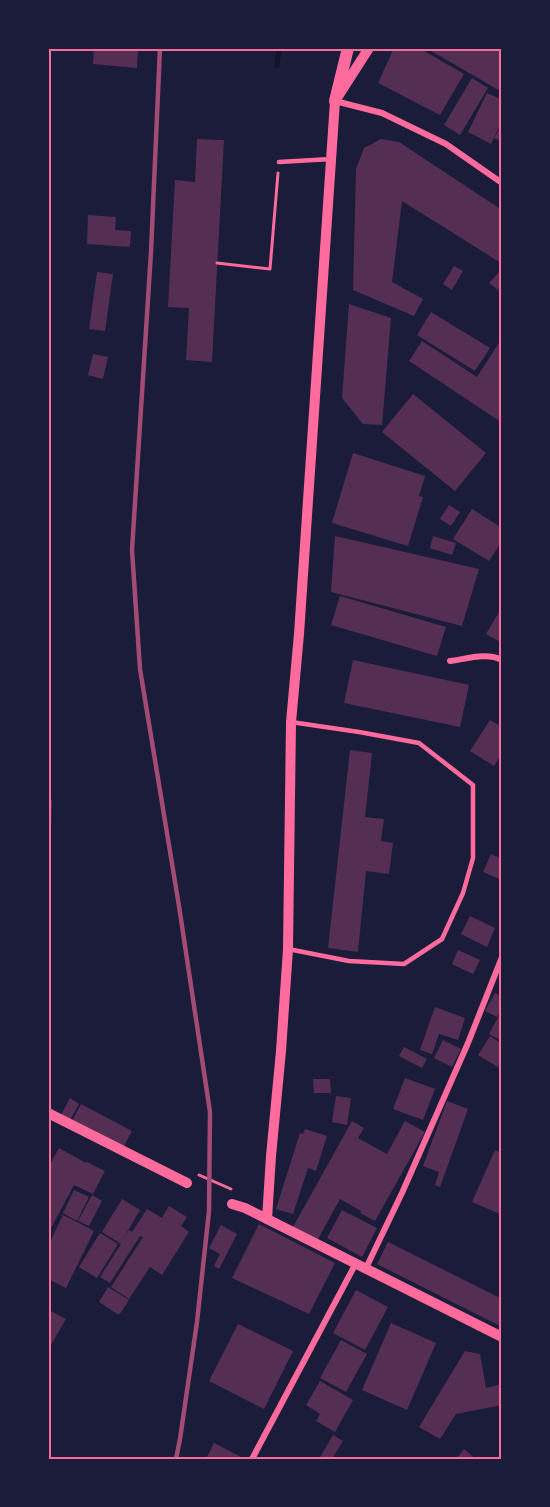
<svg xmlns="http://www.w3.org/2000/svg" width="550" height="1507" viewBox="0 0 550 1507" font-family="Overpass,sans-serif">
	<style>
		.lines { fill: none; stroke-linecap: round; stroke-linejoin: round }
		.stream { stroke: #12122b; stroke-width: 5 }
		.building { fill: #542f53 }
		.path { stroke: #ff6b9d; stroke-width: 3 }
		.service { stroke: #ff6b9d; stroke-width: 4.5 }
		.minor { stroke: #ff6b9d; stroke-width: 6 }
		.tertiary { stroke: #ff6b9d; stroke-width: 10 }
		.secondary { stroke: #ff6b9d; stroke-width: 12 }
		.rail { stroke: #a44b75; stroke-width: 4.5 }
		.neatline { fill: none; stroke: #ff6b9d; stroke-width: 2 }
	</style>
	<rect width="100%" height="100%" fill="#1b1b3a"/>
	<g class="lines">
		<path class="stream" d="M277 65 279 48"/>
	</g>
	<g class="building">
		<path d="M94 48H138L137 68 93 64Z"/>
		<path d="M394 48H419L464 74 440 115 378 83Z"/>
		<path d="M426 48H502V92Z"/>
		<path d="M472 78 488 88 460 135 444 125Z"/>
		<path d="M487 93 502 100V121L491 144 468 132Z"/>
		<path d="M502 125V142L494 138Z"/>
		<path d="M197 139 224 140 212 362 186 360 189 308 168 307 175 180 195 182Z"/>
		<path d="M381 139 399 142 502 210V260L501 263 402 201 392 282 423 299 414 316 353 290 356 169 364 148Z"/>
		<path d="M88 215 116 217 115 230 131 231 130 247 87 244Z"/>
		<path d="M454 266 463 271 452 290 443 284Z"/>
		<path d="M502 269V293L489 283Z"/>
		<path d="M97 272 113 274 105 331 89 329Z"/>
		<path d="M349 304 391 318 382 425 363 424 342 398Z"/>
		<path d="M431 312 490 348 475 371 417 335Z"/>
		<path d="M502 338 501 422 409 361 422 341 477 377Z"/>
		<path d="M93 354 108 357 103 379 88 375Z"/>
		<path d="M413 394 486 453 455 491 382 432Z"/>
		<path d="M353 453 425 476 419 496 423 497 408 546 332 523Z"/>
		<path d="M449 505 460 512 451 526 440 519Z"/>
		<path d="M472 509 502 528V541L489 561 453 539Z"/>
		<path d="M335 536 479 569 462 626 331 592Z"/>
		<path d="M433 536 456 543 452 555 430 548Z"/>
		<path d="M340 596 446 627 437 656 331 625Z"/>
		<path d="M502 607V643L486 634Z"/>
		<path d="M353 660 469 685 460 727 344 703Z"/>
		<path d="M490 720 502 727V753L494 766 470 751Z"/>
		<path d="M350 750 372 753 365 817 384 819 381 841 393 843 389 874 366 871 358 952 328 948Z"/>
		<path d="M491 854 502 859V880L483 872Z"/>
		<path d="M470 916 495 928 487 947 461 934Z"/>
		<path d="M458 950 480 960 473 974 452 964Z"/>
		<path d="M495 993 502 997V1041L489 1034 502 1010 497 1017 485 1011Z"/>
		<path d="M435 1007 465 1018 458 1040 439 1034 432 1054 420 1050Z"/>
		<path d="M490 1036 502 1044V1067L501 1069 478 1055Z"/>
		<path d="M443 1040 461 1049 452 1067 434 1058Z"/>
		<path d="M404 1047 427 1059 422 1068 399 1056Z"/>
		<path d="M405 1078 435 1089 423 1120 393 1109Z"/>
		<path d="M313 1079H330L331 1093H314Z"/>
		<path d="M336 1096 351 1098 347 1125 332 1122Z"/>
		<path d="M70 1098 79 1104 70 1120 61 1115Z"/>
		<path d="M447 1101 468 1109 440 1187 435 1185 439 1172 423 1166Z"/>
		<path d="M81 1104 132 1131 123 1148 72 1121Z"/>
		<path d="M352 1121 364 1128 358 1138 387 1154 405 1121 425 1132 375 1221 360 1213 361 1211 340 1199 317 1241 293 1227Z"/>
		<path d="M305 1129 327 1136 316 1171 308 1168 293 1214 276 1209 300 1133 303 1134Z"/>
		<path d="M59 1148 86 1163 87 1162 105 1171 93 1194 74 1185 48 1234V1168Z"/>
		<path d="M495 1150 502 1153V1215L472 1202Z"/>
		<path d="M74 1190 89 1197 77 1221 63 1213Z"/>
		<path d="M92 1195 102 1201 89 1226 78 1221Z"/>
		<path d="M122 1199 140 1210 123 1239 129 1230 132 1232 147 1209 162 1218 169 1206 187 1217 181 1226 189 1232 162 1275 150 1267 129 1299 111 1287 143 1237 140 1236 110 1283 100 1277 121 1244 102 1232Z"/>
		<path d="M342 1210 377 1228 362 1257 327 1238Z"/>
		<path d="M63 1215 77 1222 75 1227 77 1222 94 1231 66 1288 48 1279V1246Z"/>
		<path d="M259 1224 335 1263 309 1314 232 1278Z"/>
		<path d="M221 1225 237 1234 219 1269 214 1266 220 1254 209 1248Z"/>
		<path d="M100 1233 118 1244 97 1278 79 1267Z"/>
		<path d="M388 1242 502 1299V1327L377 1264Z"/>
		<path d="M108 1287 129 1300 119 1315 99 1302Z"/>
		<path d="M356 1290 388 1307 365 1350 333 1333Z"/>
		<path d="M51 1311 66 1319 48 1350V1316Z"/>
		<path d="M391 1323 436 1343 407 1410 362 1390Z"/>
		<path d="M238 1324 293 1351 264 1409 209 1381Z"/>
		<path d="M341 1340 367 1354 346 1392 320 1378Z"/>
		<path d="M465 1351 480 1354 486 1388 502 1384V1405L456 1414 440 1439 419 1427Z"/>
		<path d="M320 1381 353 1400 335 1432 316 1421 320 1414 306 1405Z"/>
		<path d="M333 1435 343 1441 332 1459H319Z"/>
		<path d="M214 1443 245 1459H206Z"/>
		<path d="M464 1449 476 1459H456Z"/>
	</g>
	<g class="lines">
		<g class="path">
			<path d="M217 263 270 269 278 173"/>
			<path d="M199 1175 231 1189"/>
		</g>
		<g class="service">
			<path d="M279 162 331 159"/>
			<path d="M48 908 49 800"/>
			<path d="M288 949 349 961 404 964 442 939 463 893 473 858V785L419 743 359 732 291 722"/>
		</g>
		<g class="minor">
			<path d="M335 101 382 113 446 144 502 183"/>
			<path d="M450 661C466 659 487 652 502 660"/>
			<path d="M366 1268 402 1193 468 1043 502 957"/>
			<path d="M252 1459 356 1263"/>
		</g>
		<g class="tertiary">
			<path d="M48 1113 187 1183"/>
			<path d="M232 1204 245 1208 267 1219 502 1337"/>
			<path d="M267 1219 271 1156 281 1051 288 949 291 722 299 634 335 101 369 48"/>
		</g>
		<path class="secondary" d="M335 101 348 48"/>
		<path class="rail" d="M160 48 151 252 132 550 140 669 179 906 210 1112 209 1211 197 1322 180 1439 176 1459"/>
	</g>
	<rect width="550" height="1507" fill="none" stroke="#1b1b3a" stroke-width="99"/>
	<rect x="50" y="50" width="450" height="1408" class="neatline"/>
</svg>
